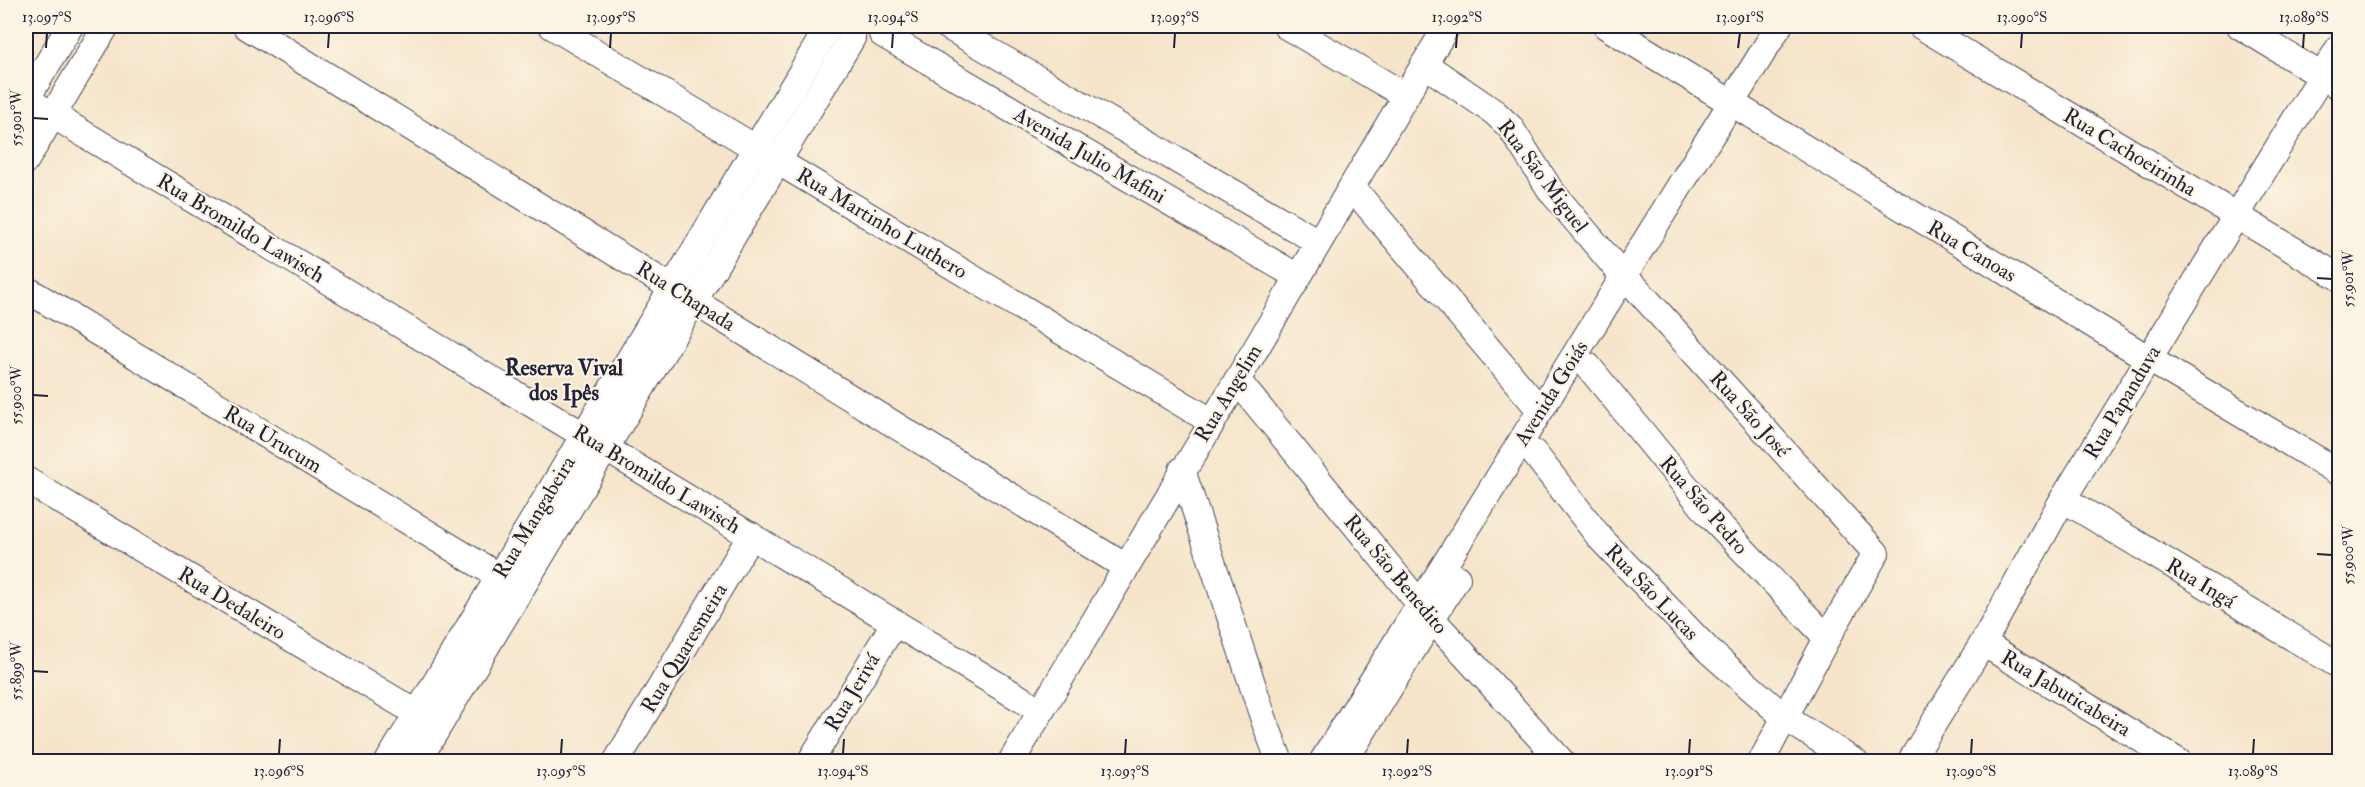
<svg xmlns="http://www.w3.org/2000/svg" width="2365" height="787" font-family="'IM FELL Double Pica',serif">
	<rect width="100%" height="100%" fill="#fcf5e5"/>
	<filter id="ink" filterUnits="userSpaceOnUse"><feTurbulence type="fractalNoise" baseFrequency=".0167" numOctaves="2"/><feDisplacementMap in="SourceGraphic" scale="12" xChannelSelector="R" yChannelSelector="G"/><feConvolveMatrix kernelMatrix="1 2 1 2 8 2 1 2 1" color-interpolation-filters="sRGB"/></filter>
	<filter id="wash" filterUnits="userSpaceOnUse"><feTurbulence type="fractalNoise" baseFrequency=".008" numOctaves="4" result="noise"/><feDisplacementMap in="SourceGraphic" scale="24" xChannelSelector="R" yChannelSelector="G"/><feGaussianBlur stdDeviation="1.35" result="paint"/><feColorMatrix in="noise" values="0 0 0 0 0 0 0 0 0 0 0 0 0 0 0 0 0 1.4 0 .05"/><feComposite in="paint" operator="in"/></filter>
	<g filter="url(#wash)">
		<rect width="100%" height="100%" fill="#f5e4c9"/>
	</g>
	<g filter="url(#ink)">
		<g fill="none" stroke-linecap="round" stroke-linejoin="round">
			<defs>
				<g id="minor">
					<path d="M246,26L1126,567"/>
					<path d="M552,26L1211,421"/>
					<path d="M947,26L1318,242"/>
					<path d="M1286,26L1406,96"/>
					<path d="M1606,26L2149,359L2340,473"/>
					<path d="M1921,26L2340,278"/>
					<path d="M2240,26L2340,87"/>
					<path d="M882,34L1298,277"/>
					<path d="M1424,64L1494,112L1510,127L1551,191L1623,276L1636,288L1876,553L1827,638L1761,762"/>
					<path d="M26,99L1041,711"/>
					<path d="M26,100L70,26"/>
					<path d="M26,160L106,26"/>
					<path d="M1352,187L1540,410"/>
					<path d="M26,289L513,585"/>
					<path d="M1588,366L1707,512L1827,638"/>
					<path d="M1237,380L1432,619L1562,762"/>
					<path d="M1534,453L1601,539L1709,651L1784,717L1855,762"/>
					<path d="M1182,470L1264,720L1280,762"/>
					<path d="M26,480L430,721"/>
					<path d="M2063,499L2340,666"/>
					<path d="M1983,643L2179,762"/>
					<path d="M388,762L829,26"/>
					<path d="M417,762L852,38"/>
					<path d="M616,762L751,535"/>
					<path d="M810,762L895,622"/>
					<path d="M1011,762L1447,26"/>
					<path d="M1322,762L1779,26"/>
					<path d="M1344,762L1457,578"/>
					<path d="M1910,762L1983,643L2063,499L2340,46"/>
				</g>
			</defs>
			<use href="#minor" stroke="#423f50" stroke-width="28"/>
			<use href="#minor" stroke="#fff" stroke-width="26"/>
		</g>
	</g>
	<path fill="none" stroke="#22223b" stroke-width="2" d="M46,48L47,33M328,48L329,33M610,48L611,33M892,48L893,33M1174,48L1175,33M1456,48L1457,33M1738,48L1740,33M2021,48L2022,33M2303,48L2304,33M33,118L48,119M2317,278L2332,279M33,395L48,396M2317,554L2332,555M33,671L48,672M279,754L280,739M561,754L562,739M843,754L844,739M1125,754L1126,739M1407,754L1408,739M1689,754L1690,739M1971,754L1972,739M2253,754L2254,739"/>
	<g text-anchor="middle" stroke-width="4.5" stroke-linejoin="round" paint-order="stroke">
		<g font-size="21" fill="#22223b" stroke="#fcf5e5">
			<text transform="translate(2130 152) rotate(31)" y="7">Rua Cachoeirinha</text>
			<text transform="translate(1090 155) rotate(30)" y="7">Avenida Julio Mafini</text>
			<text transform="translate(1543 176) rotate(53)" y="7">Rua São Miguel</text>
			<text transform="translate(882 223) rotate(31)" y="7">Rua Martinho Luthero</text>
			<text transform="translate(241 228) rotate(31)" y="7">Rua Bromildo Lawisch</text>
			<text transform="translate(1972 251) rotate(31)" y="7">Rua Canoas</text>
			<text transform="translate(686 296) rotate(32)" y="7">Rua Chapada</text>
			<text transform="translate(1228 393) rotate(-59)" y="7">Rua Angelim</text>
			<text transform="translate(1551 393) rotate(-58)" y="7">Avenida Goiás</text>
			<text transform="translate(2122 402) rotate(-59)" y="7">Rua Papanduva</text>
			<text transform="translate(1750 414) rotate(48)" y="7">Rua São José</text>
			<text transform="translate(273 439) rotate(31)" y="7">Rua Urucum</text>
			<text transform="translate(657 479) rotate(31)" y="7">Rua Bromildo Lawisch</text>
			<text transform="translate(1704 505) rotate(49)" y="7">Rua São Pedro</text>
			<text transform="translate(534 517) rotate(-59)" y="7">Rua Mangabeira</text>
			<text transform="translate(1396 574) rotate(50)" y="7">Rua São Benedito</text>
			<text transform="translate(2201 583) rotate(31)" y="7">Rua Ingá</text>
			<text transform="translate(1652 592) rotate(46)" y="7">Rua São Lucas</text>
			<text transform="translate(232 603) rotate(31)" y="7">Rua Dedaleiro</text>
			<text transform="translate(684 648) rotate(-59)" y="7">Rua Quaresmeira</text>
			<text transform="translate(852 692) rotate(-59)" y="7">Rua Jerivá</text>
			<text transform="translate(2066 693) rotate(31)" y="7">Rua Jabuticabeira</text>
		</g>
		<g font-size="22" font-weight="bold" fill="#22223b" stroke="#fcf5e5">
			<text x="564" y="375">Reserva Vival<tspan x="564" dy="25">dos Ipês</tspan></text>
		</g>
	</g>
	<rect width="2365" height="787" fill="none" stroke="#fcf5e5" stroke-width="66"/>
	<rect x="33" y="33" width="2299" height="721" fill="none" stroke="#22223b" stroke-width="2"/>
	<g font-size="15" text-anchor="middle" fill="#22223b">
		<text x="47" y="22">13.097°S</text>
		<text x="329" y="22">13.096°S</text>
		<text x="611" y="22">13.095°S</text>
		<text x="893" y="22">13.094°S</text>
		<text x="1175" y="22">13.093°S</text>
		<text x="1457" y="22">13.092°S</text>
		<text x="1740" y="22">13.091°S</text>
		<text x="2022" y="22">13.090°S</text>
		<text x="2304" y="22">13.089°S</text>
		<text transform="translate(16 118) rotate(-90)" y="5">55.901°W</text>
		<text transform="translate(2348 279) rotate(-90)" y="5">55.901°W</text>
		<text transform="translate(16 395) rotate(-90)" y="5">55.900°W</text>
		<text transform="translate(2348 555) rotate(-90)" y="5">55.900°W</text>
		<text transform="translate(16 671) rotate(-90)" y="5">55.899°W</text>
		<text x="279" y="776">13.096°S</text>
		<text x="561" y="776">13.095°S</text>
		<text x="843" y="776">13.094°S</text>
		<text x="1125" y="776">13.093°S</text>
		<text x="1407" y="776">13.092°S</text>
		<text x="1689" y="776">13.091°S</text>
		<text x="1971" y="776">13.090°S</text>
		<text x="2253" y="776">13.089°S</text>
	</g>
</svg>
